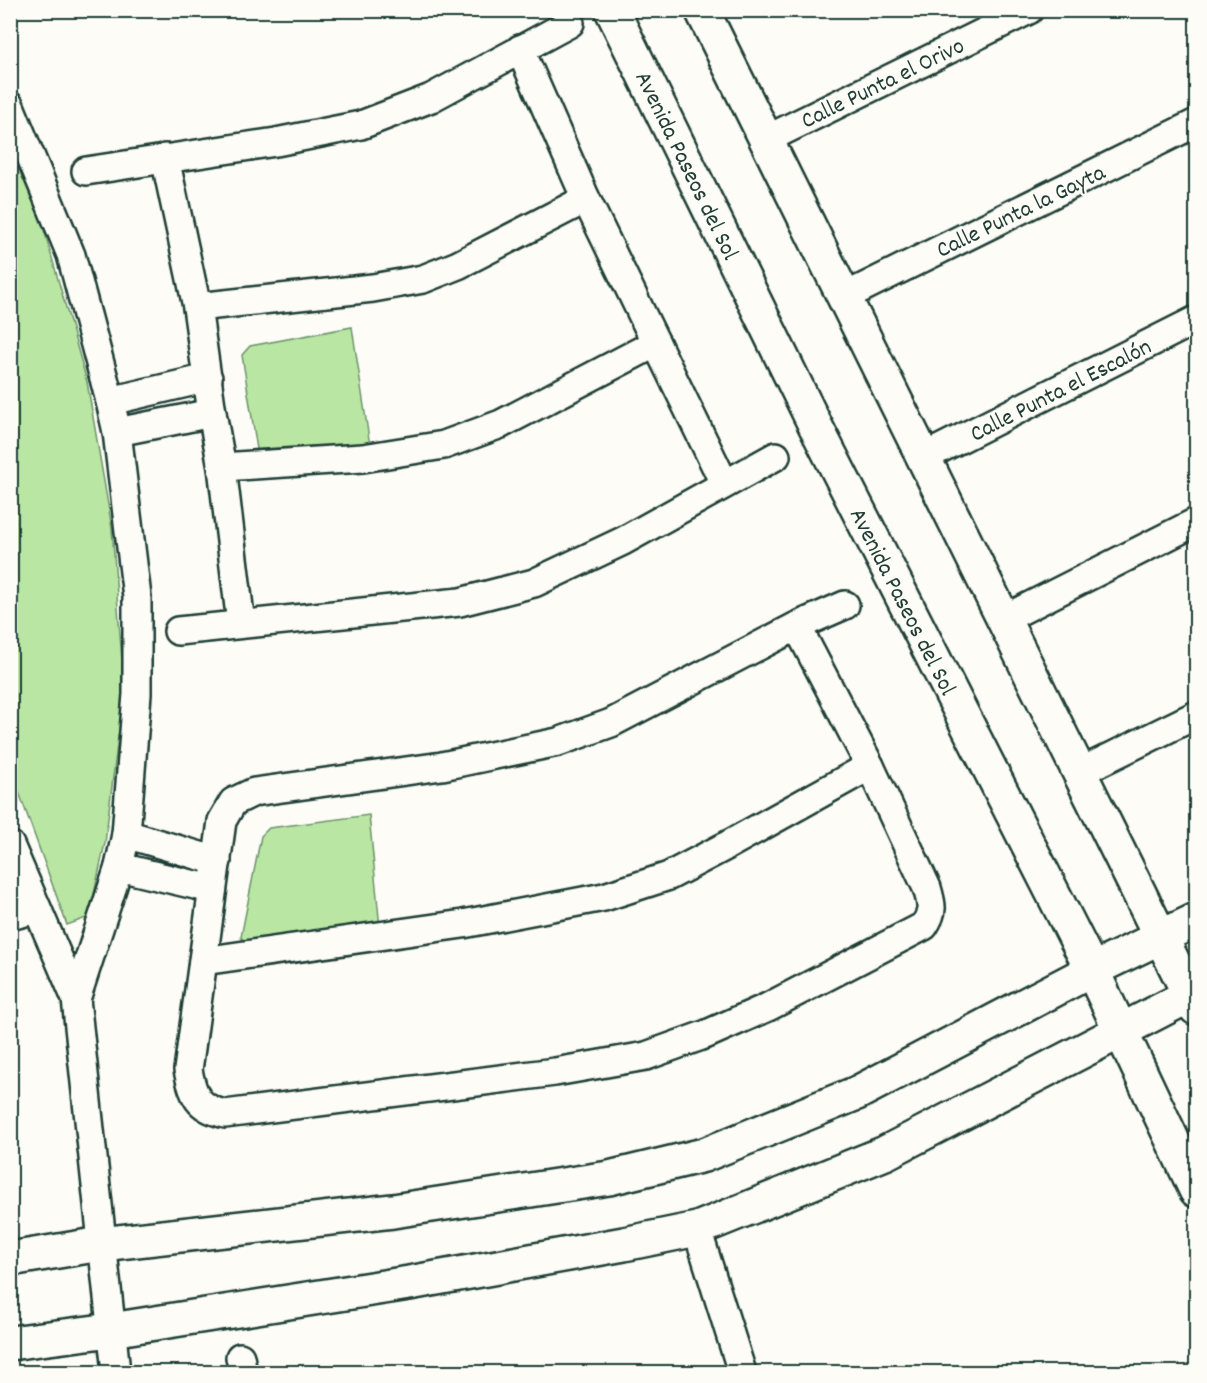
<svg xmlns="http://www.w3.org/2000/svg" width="1207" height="1383" font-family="Dekko,sans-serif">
	<rect width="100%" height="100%" fill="#fdfcf7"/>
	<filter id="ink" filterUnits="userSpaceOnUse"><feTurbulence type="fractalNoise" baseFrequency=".0167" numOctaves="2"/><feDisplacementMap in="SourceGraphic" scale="12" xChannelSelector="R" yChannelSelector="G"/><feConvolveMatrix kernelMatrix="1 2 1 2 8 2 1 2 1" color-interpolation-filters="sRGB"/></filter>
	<g filter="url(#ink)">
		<g fill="#b9e6a3" stroke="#6c926c" stroke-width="1.5">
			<path d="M11,152L41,219L87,382L112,528L124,688L105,843L89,917L67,925L11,770Z"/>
			<path d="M352,327L370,446L267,457L257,449L242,355L250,346Z"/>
			<path d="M369,815L380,928L246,944L241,937L261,836L269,828Z"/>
		</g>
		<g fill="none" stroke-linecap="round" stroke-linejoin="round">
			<defs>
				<g id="street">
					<path d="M520,49L586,199L724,483"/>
					<path d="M10,106L71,255L110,401L117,432L137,597V694L126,834L119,867L76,999"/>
					<path d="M767,139L1029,10"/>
					<path d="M165,158L197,307L212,413L222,467L241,624"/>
					<path d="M86,171L276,142L361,125L431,98L570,23"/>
					<path d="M844,297L1196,123"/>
					<path d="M197,307L373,288L423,279L458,265L586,199"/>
					<path d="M110,401L208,378"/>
					<path d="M117,432L212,413"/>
					<path d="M924,457L1196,320"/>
					<path d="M222,467L363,458L444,445L501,424L656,343"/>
					<path d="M1004,619L1196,522"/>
					<path d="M797,626L870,766L927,888C932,905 934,911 924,926L768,1007L707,1034L646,1056L555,1072L225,1114C198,1108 193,1096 188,1070L222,821L233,802L254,792L442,766L558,742L611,723L797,626L845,605"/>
					<path d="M178,631L460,602L534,583L623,541L776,456"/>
					<path d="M1080,772L1196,715"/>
					<path d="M126,834L217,861"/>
					<path d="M10,845L76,999L116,1372"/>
					<path d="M119,867L212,889"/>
					<path d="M10,916L37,909"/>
					<path d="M203,961L463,924L604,897L669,876L726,846L870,766"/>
					<path d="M697,1229L742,1372"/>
					<path d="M240,1357L243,1372"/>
				</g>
				<g id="secondary">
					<path d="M612,10L817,429L1092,970L1196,1190"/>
					<path d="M702,10L1196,1008"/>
					<path d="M10,1259L101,1244L393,1211L609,1178L704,1155L857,1093L1092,970L1196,920"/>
					<path d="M10,1343L111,1330L409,1283L624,1244L697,1229L885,1153L1196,992"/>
				</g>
			</defs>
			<use href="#street" stroke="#1f3d34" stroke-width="32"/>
			<use href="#secondary" stroke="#1f3d34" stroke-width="38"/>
			<use href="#street" stroke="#fdfcf7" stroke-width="27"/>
			<use href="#secondary" stroke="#fdfcf7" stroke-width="33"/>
		</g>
	</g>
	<g text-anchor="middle" stroke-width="4.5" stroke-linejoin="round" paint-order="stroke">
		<g font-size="24" fill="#1f3d34" stroke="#fdfcf7">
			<text transform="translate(882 82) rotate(-26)" y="8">Calle Punta el Orivo</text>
			<text transform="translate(688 165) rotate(64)" y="8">Avenida Paseos del Sol</text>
			<text transform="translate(1020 210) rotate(-26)" y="8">Calle Punta la Gayta</text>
			<text transform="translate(1060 389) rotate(-27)" y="8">Calle Punta el Escalón</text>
			<text transform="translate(904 601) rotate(63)" y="8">Avenida Paseos del Sol</text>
		</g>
	</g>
	<rect width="1207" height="1383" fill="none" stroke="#fdfcf7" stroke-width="36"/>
	<rect x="18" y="18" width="1171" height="1347" fill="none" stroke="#1f3d34" stroke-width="2" filter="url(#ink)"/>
</svg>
